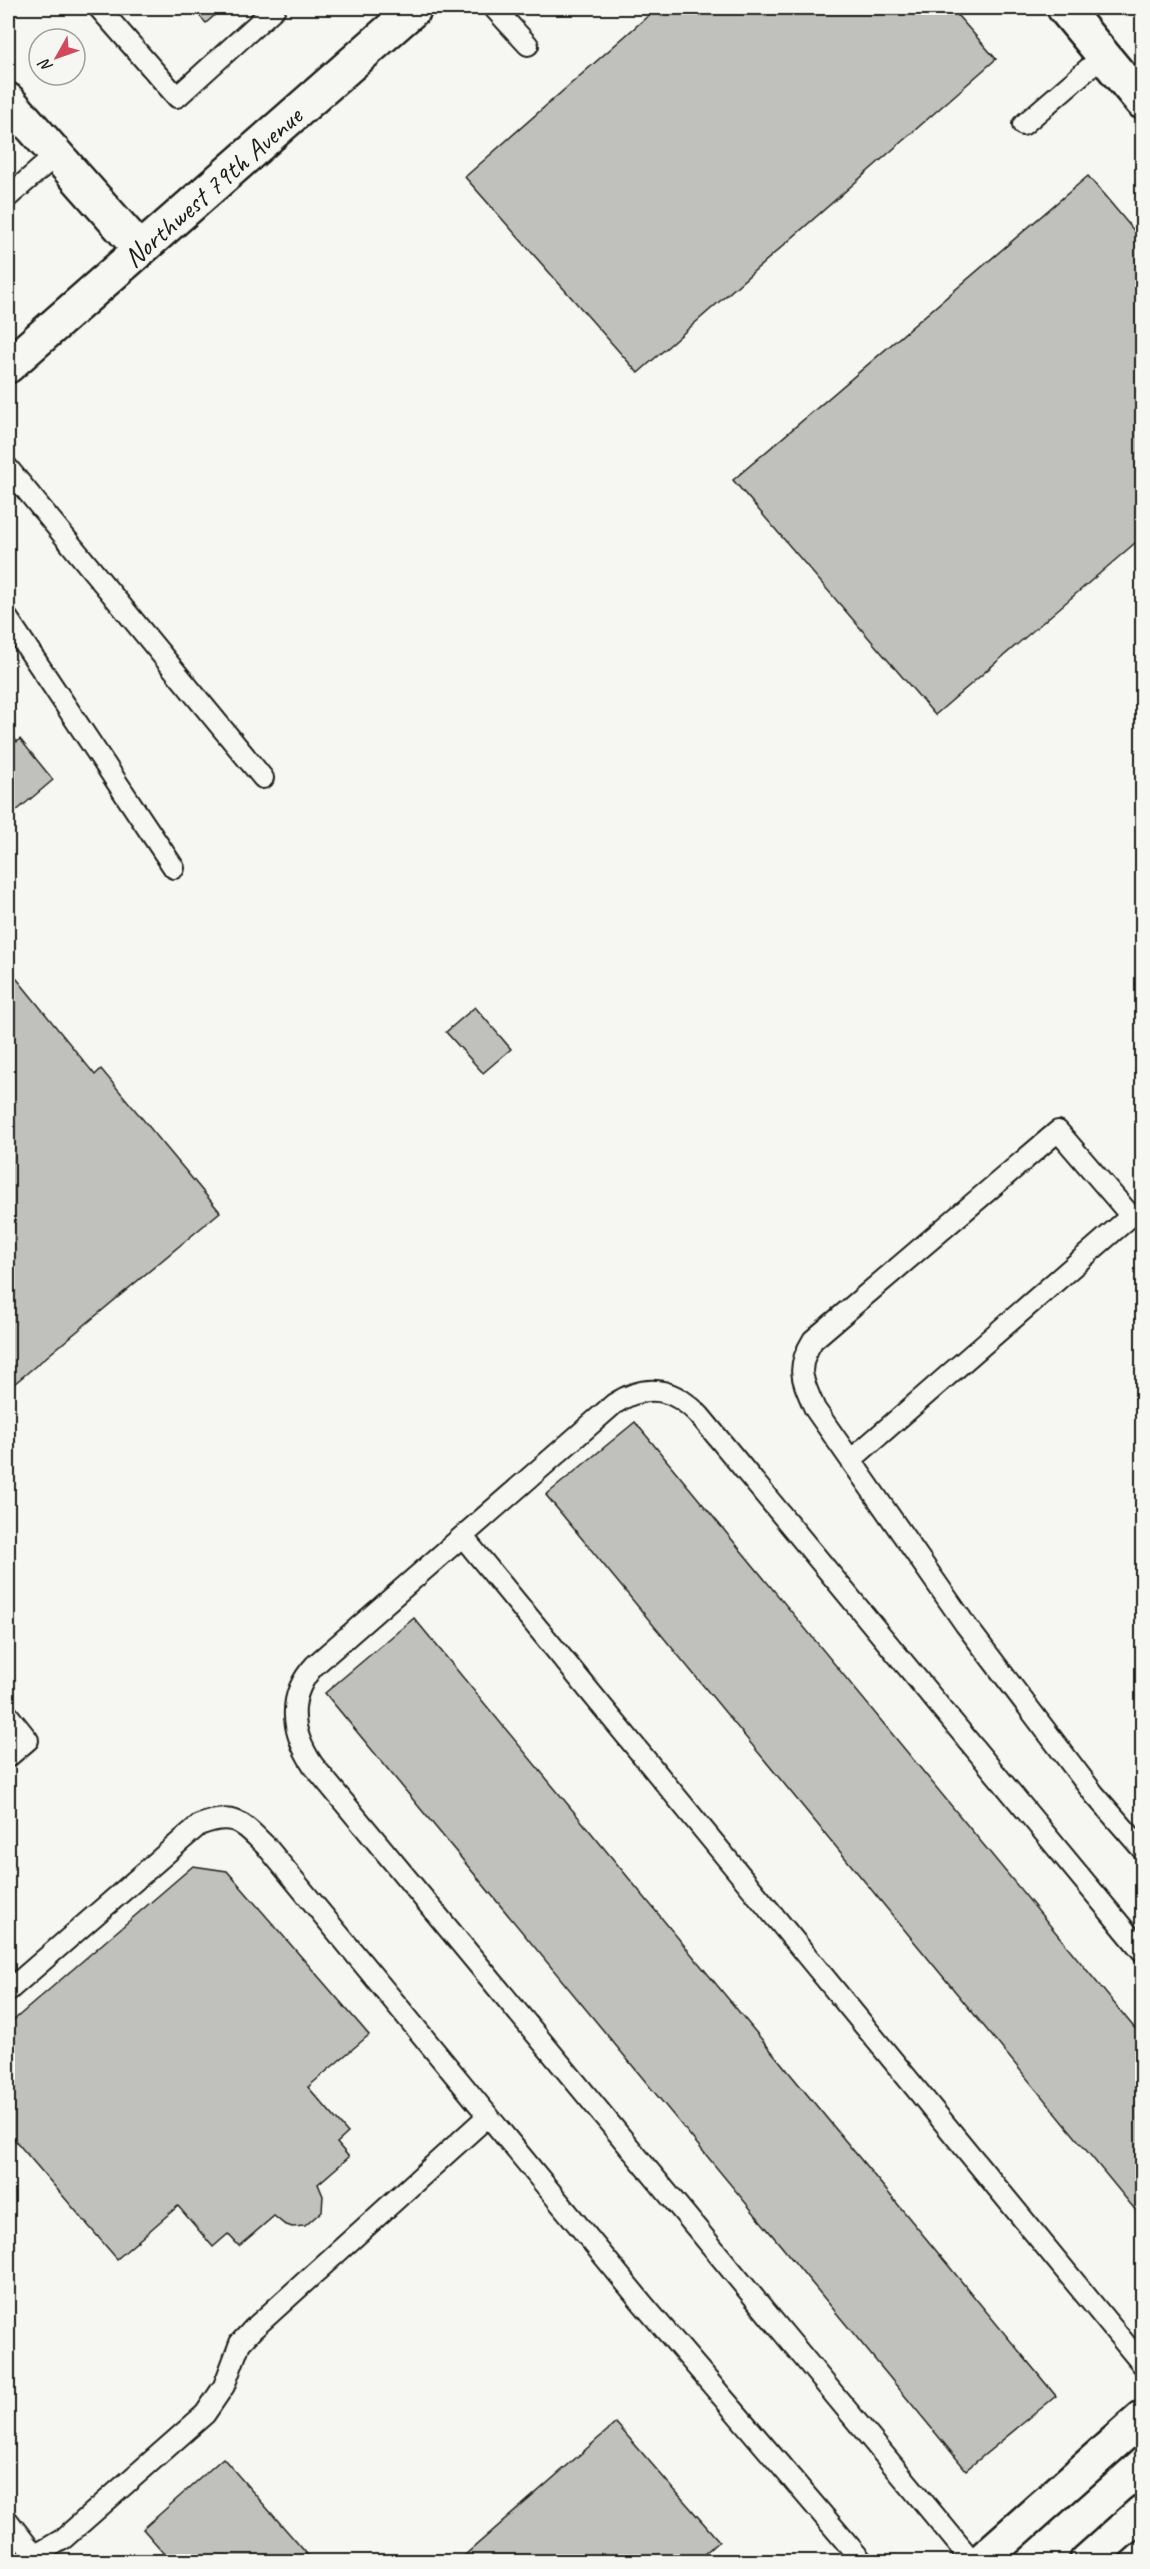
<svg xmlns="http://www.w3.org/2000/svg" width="1150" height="2569" font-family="Caveat,sans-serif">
	<rect width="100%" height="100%" fill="#f6f6f2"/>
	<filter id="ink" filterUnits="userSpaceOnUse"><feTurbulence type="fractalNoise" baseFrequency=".0167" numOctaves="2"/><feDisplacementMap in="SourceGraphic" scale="12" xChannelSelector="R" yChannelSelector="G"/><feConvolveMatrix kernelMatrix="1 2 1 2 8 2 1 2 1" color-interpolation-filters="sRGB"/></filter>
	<g filter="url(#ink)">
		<g fill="#c0c0bd" stroke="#1c1c1c" stroke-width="1.5">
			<path d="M192,8H223L206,23Z"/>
			<path d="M657,8H951L996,59L638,373L465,177Z"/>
			<path d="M1088,176L1142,240V537L935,715L733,480Z"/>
			<path d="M8,731L17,742L20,739L53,780L8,818Z"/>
			<path d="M8,968L95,1075L101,1069L220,1212L8,1389Z"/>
			<path d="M475,1007L511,1049L483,1073L446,1032Z"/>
			<path d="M635,1422L1142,2037V2218L546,1495Z"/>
			<path d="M414,1618L1056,2396L966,2470L325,1693Z"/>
			<path d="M193,1866L227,1871L369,2035L308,2087L348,2133L337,2143L349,2157L318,2184L323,2196L322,2211L305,2226L292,2227L284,2224L274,2216L239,2246L228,2234L213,2247L178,2206L117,2259L8,2132V2025Z"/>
			<path d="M616,2423L719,2541L695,2562H457Z"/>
			<path d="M223,2458L314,2562H172L143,2529Z"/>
		</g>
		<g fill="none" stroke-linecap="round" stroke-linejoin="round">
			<defs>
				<g id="service">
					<path d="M99,8L177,97L275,8"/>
					<path d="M494,8L528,45"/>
					<path d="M1023,125L1104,55"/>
					<path d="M8,197L56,155"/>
					<path d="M8,468L263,778"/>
					<path d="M8,619L174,868"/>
					<path d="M852,1459L1131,1216L1058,1131L813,1340C795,1369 802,1379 815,1409L965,1624L1094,1794L1142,1849"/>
					<path d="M463,1537L1142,2364"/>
					<path d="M8,1715L28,1740L8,1757"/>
					<path d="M8,1991L199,1825C235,1811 242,1823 267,1847L643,2304L863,2562"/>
					<path d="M8,2521L40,2562"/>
					<path d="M24,2562L63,2539L205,2414L224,2386L240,2343L253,2329L488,2116"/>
					<path d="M973,2562L313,1765C291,1732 286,1696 315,1665L614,1404C647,1382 674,1388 700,1416L1142,1951"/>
				</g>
				<path id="minor" d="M8,100L140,249"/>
				<g id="tertiary">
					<path d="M1064,8L1142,102"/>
					<path d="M980,2562L1142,2418"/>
					<path d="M1086,2562L1142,2512"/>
				</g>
				<g id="secondary">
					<path id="s1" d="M8,366L415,8"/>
				</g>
			</defs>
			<use href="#service" stroke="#1c1c1c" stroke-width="24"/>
			<use href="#minor" stroke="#1c1c1c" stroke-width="38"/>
			<use href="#tertiary" stroke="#1c1c1c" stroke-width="38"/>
			<use href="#secondary" stroke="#1c1c1c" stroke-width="38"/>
			<use href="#service" stroke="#f6f6f2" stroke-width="20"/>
			<use href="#minor" stroke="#f6f6f2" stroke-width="33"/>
			<use href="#tertiary" stroke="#f6f6f2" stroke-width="33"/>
			<use href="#secondary" stroke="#f6f6f2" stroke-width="33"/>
		</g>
	</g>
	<g text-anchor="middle" stroke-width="4.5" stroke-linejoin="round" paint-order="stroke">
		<g font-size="28" fill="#1c1c1c" stroke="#f6f6f2">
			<text dy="10" stroke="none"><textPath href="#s1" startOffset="272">Northwest 79th Avenue</textPath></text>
		</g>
	</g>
	<rect width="1150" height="2569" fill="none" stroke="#f6f6f2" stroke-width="30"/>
	<rect x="15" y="15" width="1120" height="2539" fill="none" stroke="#1c1c1c" stroke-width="2" filter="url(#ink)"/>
	<g transform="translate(57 57) rotate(230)"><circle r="28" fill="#f6f6f2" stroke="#9f9f9c" stroke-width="1.5"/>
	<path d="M0-4.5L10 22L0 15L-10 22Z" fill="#d1495b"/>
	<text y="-9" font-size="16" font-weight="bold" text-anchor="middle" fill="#1c1c1c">N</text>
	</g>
</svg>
